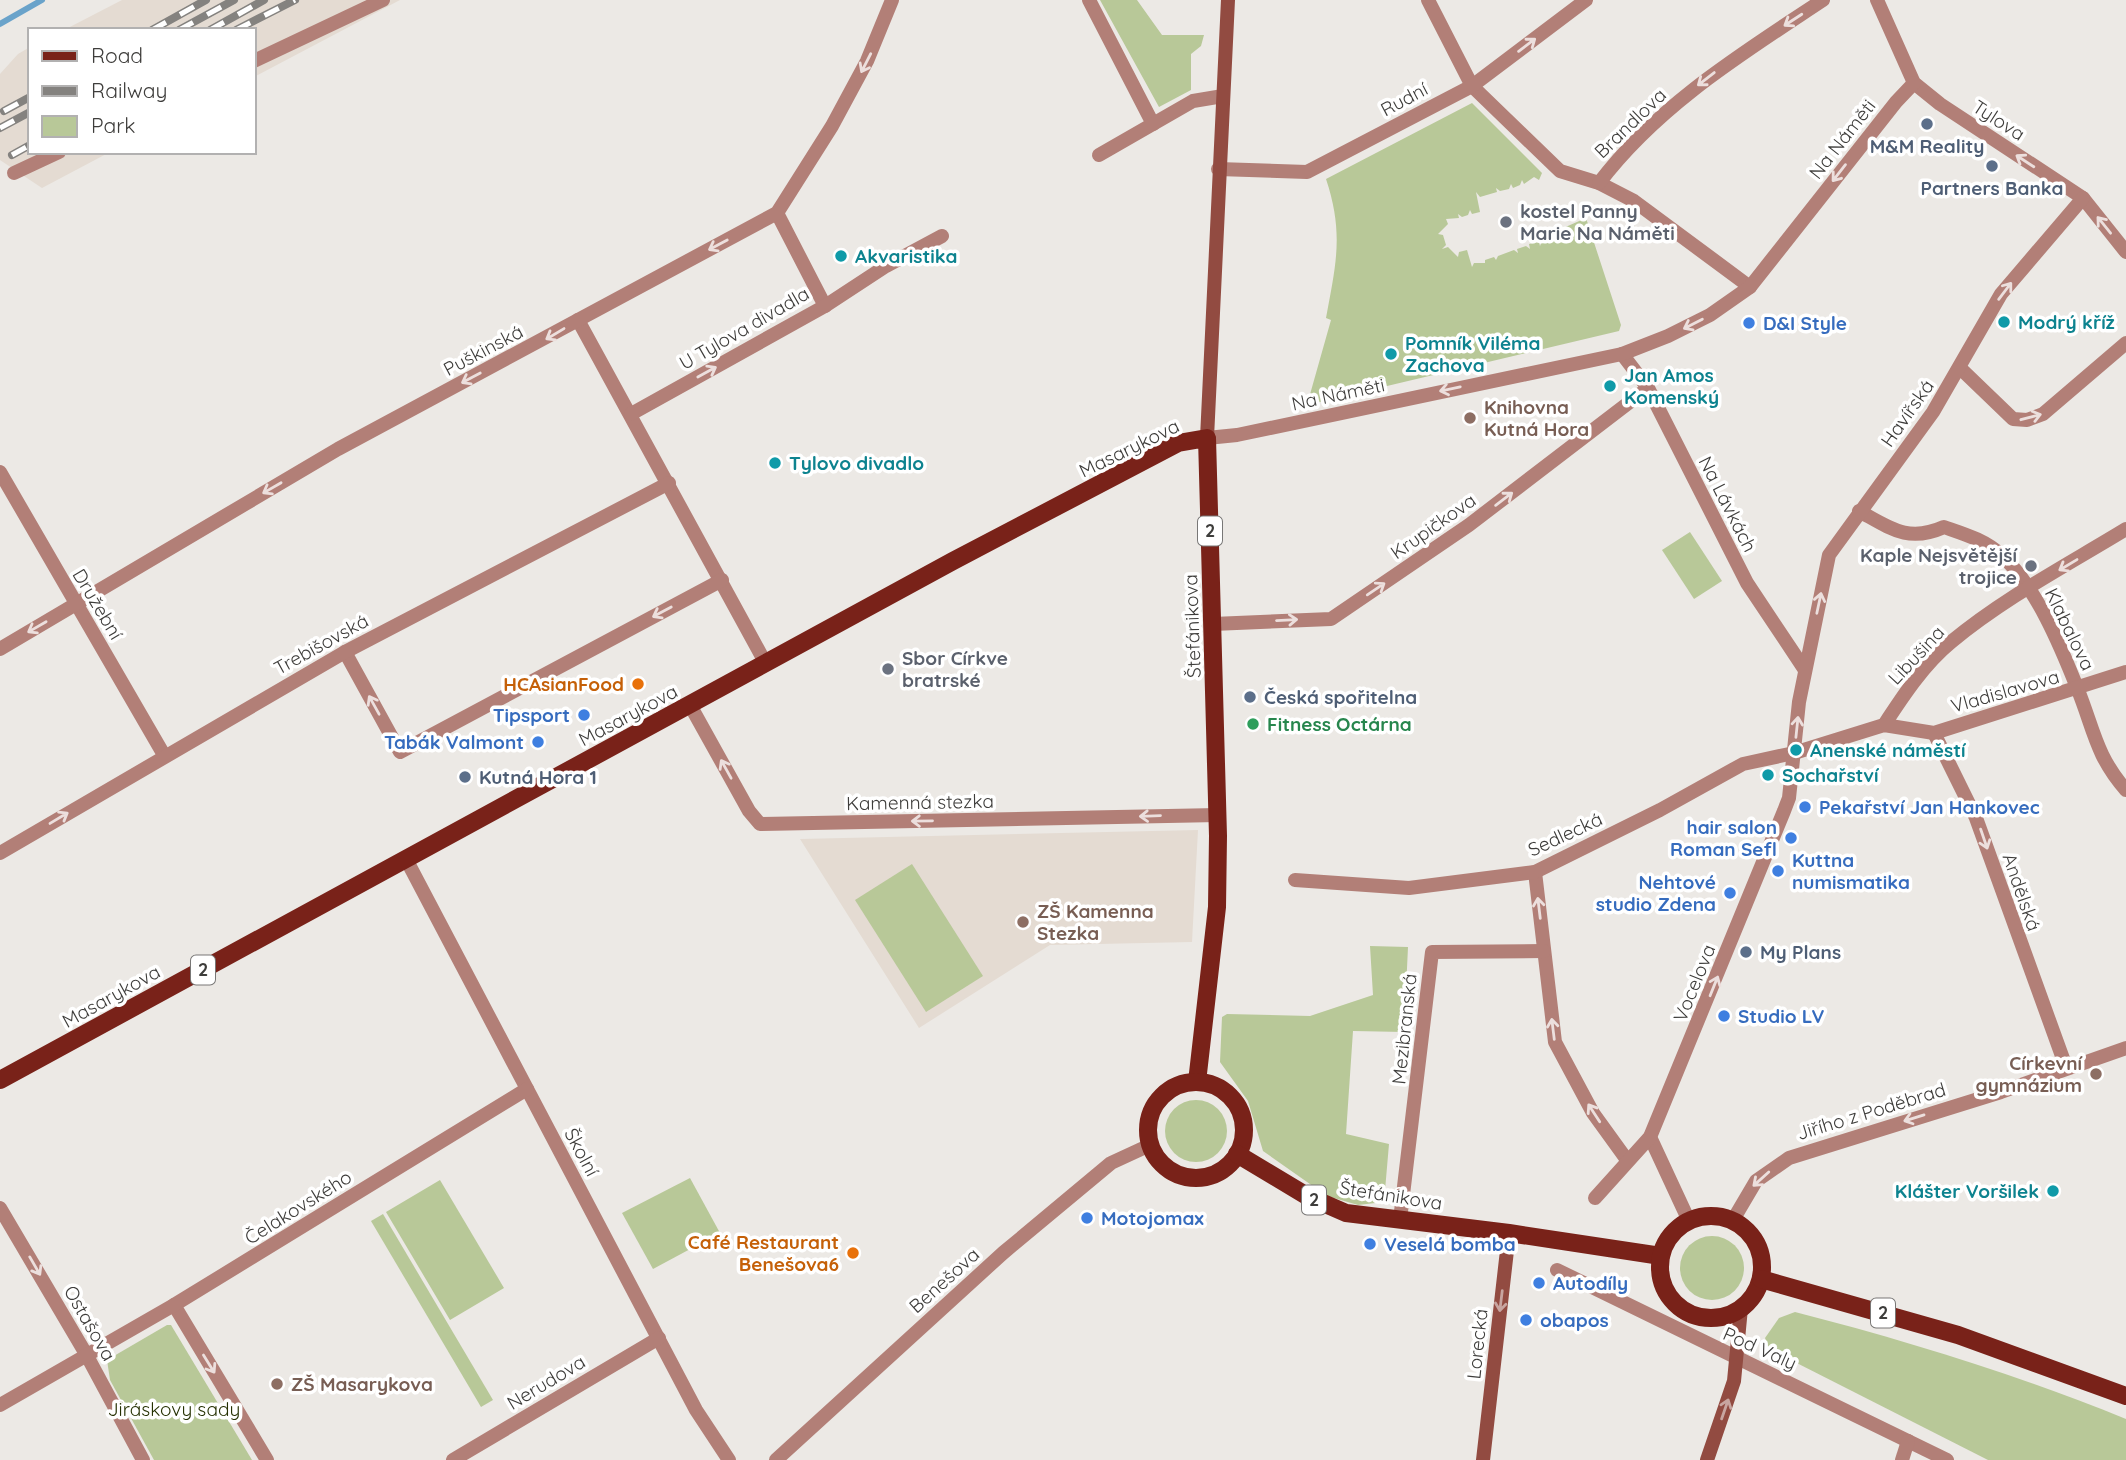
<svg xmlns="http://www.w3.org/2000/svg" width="2126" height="1460" font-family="Quicksand,sans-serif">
	<rect width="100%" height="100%" fill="#ece9e5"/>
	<g fill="#e4dbd2">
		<path d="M122,0H400L254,77V30H64Z"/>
		<path d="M30,47V152H110L42,188L0,160V74L18,54Z"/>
		<path d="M1198,830L1192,942L1050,945L919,1028L800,839Z"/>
	</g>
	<g fill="#b8c898">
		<path d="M1100,0H1137L1162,35H1204L1201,46L1191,54V90L1159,107Z"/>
		<path d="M1472,103L1542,173L1539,180L1534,177L1524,184L1522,180L1520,185L1513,188L1511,184L1509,189L1500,191L1496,188L1497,192L1480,197L1476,192L1480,212L1472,214L1470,210L1468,215L1462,217L1458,214L1459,218L1446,219L1448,224L1438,234L1443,235L1446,245L1442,249L1448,247L1458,257L1459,252L1467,250L1472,267L1474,263H1485V260L1494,257L1496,260L1498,256L1514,250L1518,253L1517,249L1526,246L1530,249L1529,244L1539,242L1540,246L1542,241L1551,238L1553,241L1559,235L1564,238L1566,235L1561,229L1586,218L1621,325L1619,331L1307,405L1331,320L1326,318C1336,264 1344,233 1326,179Z"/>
		<path d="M1690,532L1722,581L1694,599L1662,550Z"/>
		<path d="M912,864L983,976L926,1012L855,900Z"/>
		<path d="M1370,946L1408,947L1404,1032L1353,1031L1346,1134L1389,1144L1384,1202L1358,1205L1327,1196L1263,1151L1248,1101L1220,1062L1222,1017L1227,1014L1310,1016L1373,995Z"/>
		<circle cx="1196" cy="1131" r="31"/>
		<path d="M690,1178L720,1233L653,1269L622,1213Z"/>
		<path d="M440,1180L504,1288L450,1320L386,1212Z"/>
		<path d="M383,1214L493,1400L481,1407L371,1221Z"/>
		<circle cx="1712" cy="1268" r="32"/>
		<path d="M1795,1312C1908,1341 2018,1375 2126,1419V1460H1988L1769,1349L1765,1338L1779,1318Z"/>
		<path d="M167,1325H171L252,1460H154L110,1380L107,1360Z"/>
	</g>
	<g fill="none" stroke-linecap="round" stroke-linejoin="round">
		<path stroke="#6aa3ca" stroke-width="6" d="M0,24L42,0"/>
		<g stroke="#b27f77" stroke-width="14">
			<path d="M1089,0L1153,124"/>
			<path d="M1428,0L1472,86L1560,171L1599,183L1634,201L1750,287"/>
			<path d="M1877,0L1914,83L1940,104L2083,198L2126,252"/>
			<path d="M254,61L383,0"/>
			<path d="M1099,155L1193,101L1223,96"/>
			<path d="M1218,169L1307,172L1472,86L1586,0"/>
			<path d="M14,173L59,152"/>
			<path d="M1599,183C1658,105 1743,53 1823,0"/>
			<path d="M777,213L825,306"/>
			<path d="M578,320L766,664"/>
			<path d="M1622,354L1648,388L1747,583L1805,670"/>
			<path d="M1960,368L2013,419L2027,420L2043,414L2126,343"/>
			<path d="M631,414L825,306L886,266L942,236"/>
			<path d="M1207,438L1237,435L1622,354L1668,336L1710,315L1750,287L1896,102L1914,83"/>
			<path d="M0,472L164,755"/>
			<path d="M1859,511C1890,528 1908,543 1944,527C1964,534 1985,540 2001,555C2036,586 2061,647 2078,690C2094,730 2096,756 2126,790"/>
			<path d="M1213,624L1331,619L1469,525L1648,388"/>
			<path d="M0,649L338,449L777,213L832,126L867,61L892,0"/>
			<path d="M345,652L400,752L722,580"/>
			<path d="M690,705L749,811L760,824L1218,815"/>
			<path d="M1884,725C1903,696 1924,664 1951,642C2004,598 2067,565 2126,529"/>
			<path d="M1934,733L1976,818L2066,1067"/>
			<path d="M0,853L345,652L669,483"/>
			<path d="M406,859L696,1410L729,1460"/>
			<path d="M1535,872L1555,1042L1593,1113L1627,1160"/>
			<path d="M1295,880L1409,888L1535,872L1660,810L1743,764L1794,753L1884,725L1934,733L2126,672"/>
			<path d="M1650,1137L1689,1221"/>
			<path d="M1595,1198L1650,1137L1784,811L1789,798L1799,702L1829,555L1933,412L2001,294L2083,198"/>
			<path d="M0,1208L86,1354L143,1460"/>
			<path d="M1400,1220L1432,952L1544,951"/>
			<path d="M1733,1220L1756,1181L1789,1158L2001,1092L2126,1048"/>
			<path d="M1557,1270L1947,1460"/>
			<path d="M174,1305L267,1460"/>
			<path d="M0,1405L174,1305L527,1089"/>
			<path d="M453,1460L659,1338"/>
			<path d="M776,1460L1003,1253L1111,1163L1150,1145"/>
			<path d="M1902,1460L1908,1441"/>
		</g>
		<g stroke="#924b41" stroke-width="14">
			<path d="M1207,438L1228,0"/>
			<path d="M1483,1460L1509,1233"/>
			<path d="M1707,1460L1734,1381L1741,1308"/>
		</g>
		<g stroke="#792219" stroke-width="18">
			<path d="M0,1080L953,561L1178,443L1207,438L1218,836L1217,907L1197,1082"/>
			<circle cx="1196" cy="1130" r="48"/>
			<path d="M1237,1154L1307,1196L1346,1213L1509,1233L1661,1256"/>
			<circle cx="1711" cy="1267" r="51"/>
			<path d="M1761,1279L1958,1335L2126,1396"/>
		</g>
		<defs>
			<g id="rail">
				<path d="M152,30L206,0"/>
				<path d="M179,30L234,0"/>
				<path d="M210,30L264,0"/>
				<path d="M236,30L295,0"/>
				<path d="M4,111L30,97"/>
				<path d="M0,128L30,112"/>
				<path d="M12,155L30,145"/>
			</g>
		</defs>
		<use href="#rail" stroke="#84827f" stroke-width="8"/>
		<use href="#rail" stroke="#fff" stroke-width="5" stroke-dasharray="16" stroke-linecap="butt"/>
	</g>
	<defs><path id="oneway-shaft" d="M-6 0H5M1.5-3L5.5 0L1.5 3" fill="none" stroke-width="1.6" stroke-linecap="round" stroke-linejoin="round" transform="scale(1.75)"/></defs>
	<g stroke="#ecdfdd">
		<use href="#oneway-shaft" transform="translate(1793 20) rotate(147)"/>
		<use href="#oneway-shaft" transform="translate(1527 45) rotate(-37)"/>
		<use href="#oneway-shaft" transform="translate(866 63) rotate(117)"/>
		<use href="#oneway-shaft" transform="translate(1706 79) rotate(142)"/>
		<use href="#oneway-shaft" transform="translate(2025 161) rotate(-147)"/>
		<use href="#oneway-shaft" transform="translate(1839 173) rotate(128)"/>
		<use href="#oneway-shaft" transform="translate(2104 225) rotate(-129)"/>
		<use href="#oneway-shaft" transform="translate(718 245) rotate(152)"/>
		<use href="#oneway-shaft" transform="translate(2005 291) rotate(-53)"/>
		<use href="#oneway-shaft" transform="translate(1693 324) rotate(153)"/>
		<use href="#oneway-shaft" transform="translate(555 334) rotate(149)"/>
		<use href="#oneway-shaft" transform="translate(707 372) rotate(-29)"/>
		<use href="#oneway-shaft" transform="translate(471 378) rotate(152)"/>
		<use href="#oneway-shaft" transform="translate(1450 389) rotate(168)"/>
		<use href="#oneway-shaft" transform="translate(2031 417) rotate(-15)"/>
		<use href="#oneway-shaft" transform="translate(272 488) rotate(150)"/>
		<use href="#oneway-shaft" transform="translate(1504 499) rotate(-37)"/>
		<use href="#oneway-shaft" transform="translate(2068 565) rotate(149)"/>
		<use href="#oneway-shaft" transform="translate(1376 589) rotate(-34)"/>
		<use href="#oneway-shaft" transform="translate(1819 603) rotate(-78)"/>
		<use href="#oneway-shaft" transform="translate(662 612) rotate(152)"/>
		<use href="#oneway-shaft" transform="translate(1287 620) rotate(-3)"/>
		<use href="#oneway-shaft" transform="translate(37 627) rotate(150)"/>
		<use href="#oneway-shaft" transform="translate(374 705) rotate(-119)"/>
		<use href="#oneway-shaft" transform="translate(1797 727) rotate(-84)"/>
		<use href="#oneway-shaft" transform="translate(726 769) rotate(-119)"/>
		<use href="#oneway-shaft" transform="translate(1150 816) rotate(178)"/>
		<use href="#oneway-shaft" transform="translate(59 818) rotate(-31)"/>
		<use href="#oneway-shaft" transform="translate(922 821) rotate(179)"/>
		<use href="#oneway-shaft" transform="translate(1984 839) rotate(71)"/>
		<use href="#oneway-shaft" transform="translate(1539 908) rotate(-97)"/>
		<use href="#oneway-shaft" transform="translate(1714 986) rotate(-68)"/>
		<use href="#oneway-shaft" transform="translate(1553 1029) rotate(-97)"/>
		<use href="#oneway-shaft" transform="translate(1594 1113) rotate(-123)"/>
		<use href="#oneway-shaft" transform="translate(1914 1118) rotate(163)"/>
		<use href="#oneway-shaft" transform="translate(1761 1179) rotate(138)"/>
		<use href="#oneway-shaft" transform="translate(35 1266) rotate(60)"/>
		<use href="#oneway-shaft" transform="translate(209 1364) rotate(58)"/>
	</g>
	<g stroke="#c8a5a0">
		<use href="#oneway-shaft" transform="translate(1501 1301) rotate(97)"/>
		<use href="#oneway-shaft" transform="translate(1725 1409) rotate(-71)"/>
	</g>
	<g fill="#5c6f8a" stroke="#fff" stroke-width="2.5">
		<circle cx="1927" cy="124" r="7"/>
		<circle cx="1992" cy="166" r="7"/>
		<circle cx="1250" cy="697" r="7"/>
		<circle cx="465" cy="777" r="7"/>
		<circle cx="1746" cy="952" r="7"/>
	</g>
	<g fill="#6b7280" stroke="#fff" stroke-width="2.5">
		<circle cx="1506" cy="222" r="7"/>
		<circle cx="2031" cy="566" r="7"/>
		<circle cx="888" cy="669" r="7"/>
	</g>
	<g fill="#0f9aa8" stroke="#fff" stroke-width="2.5">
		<circle cx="841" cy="256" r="7"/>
		<circle cx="2004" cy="322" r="7"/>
		<circle cx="1391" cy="354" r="7"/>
		<circle cx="1610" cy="386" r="7"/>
		<circle cx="775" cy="463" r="7"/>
		<circle cx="1796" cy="750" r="7"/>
		<circle cx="1768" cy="775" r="7"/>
		<circle cx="2053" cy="1191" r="7"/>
	</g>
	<g fill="#3f7fe0" stroke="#fff" stroke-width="2.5">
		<circle cx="1749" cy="323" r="7"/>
		<circle cx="584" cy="715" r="7"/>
		<circle cx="538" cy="742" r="7"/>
		<circle cx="1805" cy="807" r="7"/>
		<circle cx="1791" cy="838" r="7"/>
		<circle cx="1778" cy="871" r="7"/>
		<circle cx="1730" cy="893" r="7"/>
		<circle cx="1724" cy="1016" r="7"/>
		<circle cx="1087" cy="1218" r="7"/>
		<circle cx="1370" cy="1244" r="7"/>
		<circle cx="1539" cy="1283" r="7"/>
		<circle cx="1526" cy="1320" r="7"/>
	</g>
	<g fill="#8d6e63" stroke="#fff" stroke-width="2.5">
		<circle cx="1470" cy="418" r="7"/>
		<circle cx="1023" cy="922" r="7"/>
		<circle cx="2096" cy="1074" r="7"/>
		<circle cx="277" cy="1384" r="7"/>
	</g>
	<g fill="#e8710a" stroke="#fff" stroke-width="2.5">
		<circle cx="638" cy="684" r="7"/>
		<circle cx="853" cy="1253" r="7"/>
	</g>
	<circle fill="#2e9e5b" stroke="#fff" stroke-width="2.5" cx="1253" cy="724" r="7"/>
	<g text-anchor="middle" stroke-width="7" stroke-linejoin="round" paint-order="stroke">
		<g fill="#fff" stroke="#787776" stroke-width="2">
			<rect x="1198" y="516.5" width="24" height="29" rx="5"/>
			<rect x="191" y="955.5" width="24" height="29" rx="5"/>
			<rect x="1302" y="1185.5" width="24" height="29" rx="5"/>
			<rect x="1871" y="1298.5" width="24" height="29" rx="5"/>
		</g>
		<g font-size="18" font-weight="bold" fill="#3e3d3b">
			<text x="1210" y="537">2</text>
			<text x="203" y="976">2</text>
			<text x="1314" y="1206">2</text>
			<text x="1883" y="1319">2</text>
		</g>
		<g font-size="19" fill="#3e3d3b" stroke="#fff">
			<text transform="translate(1404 99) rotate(-28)" y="7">Rudní</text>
			<text transform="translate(1999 120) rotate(33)" y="7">Tylova</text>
			<text transform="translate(1630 123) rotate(-44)" y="7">Brandlova</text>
			<text transform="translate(1842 139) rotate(-52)" y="7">Na Náměti</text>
			<text transform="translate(744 328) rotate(-30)" y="7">U Tylova divadla</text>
			<text transform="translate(483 350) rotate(-28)" y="7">Puškinská</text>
			<text transform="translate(1338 394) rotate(-12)" y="7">Na Náměti</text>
			<text transform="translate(1907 413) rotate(-55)" y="7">Havířská</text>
			<text transform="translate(1129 448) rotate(-26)" y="7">Masarykova</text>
			<text transform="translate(1728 504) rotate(63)" y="7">Na Lávkách</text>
			<text transform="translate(1433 526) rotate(-35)" y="7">Krupičkova</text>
			<text transform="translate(98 604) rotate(59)" y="7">Družební</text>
			<text transform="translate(1192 626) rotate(-92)" y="7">Štefánikova</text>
			<text transform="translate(2070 629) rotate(64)" y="7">Klabalova</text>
			<text transform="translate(321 644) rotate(-29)" y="7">Trebišovská</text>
			<text transform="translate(1916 655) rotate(-47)" y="7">Libušina</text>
			<text transform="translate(2005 691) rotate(-16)" y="7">Vladislavova</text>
			<text transform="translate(628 715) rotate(-28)" y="7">Masarykova</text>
			<text transform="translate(920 802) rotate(-1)" y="7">Kamenná stezka</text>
			<text transform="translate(1565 834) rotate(-25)" y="7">Sedlecká</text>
			<text transform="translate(2022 892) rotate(71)" y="7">Andělská</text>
			<text transform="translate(1694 983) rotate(-68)" y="7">Vocelova</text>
			<text transform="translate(111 996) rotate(-29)" y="7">Masarykova</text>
			<text transform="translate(1404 1029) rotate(-84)" y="7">Mezibranská</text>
			<text transform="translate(1871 1111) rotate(-17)" y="7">Jiřího z Poděbrad</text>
			<text transform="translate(582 1152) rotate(62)" y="7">Školní</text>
			<text transform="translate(1391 1195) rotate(9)" y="7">Štefánikova</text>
			<text transform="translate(298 1207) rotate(-32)" y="7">Čelakovského</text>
			<text transform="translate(944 1280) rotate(-42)" y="7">Benešova</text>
			<text transform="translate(90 1323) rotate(60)" y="7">Ostašova</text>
			<text transform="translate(1477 1344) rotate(-84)" y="7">Lorecká</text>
			<text transform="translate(1760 1348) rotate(24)" y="7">Pod Valy</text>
			<text transform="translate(546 1382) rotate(-31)" y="7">Nerudova</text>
		</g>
		<g font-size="19" font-weight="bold" fill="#4e5e75" stroke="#fff" text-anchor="start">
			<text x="1927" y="153" text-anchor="middle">M&amp;M Reality</text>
			<text x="1992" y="195" text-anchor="middle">Partners Banka</text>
			<text x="1264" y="704">Česká spořitelna</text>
			<text x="479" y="784">Kutná Hora 1</text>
			<text x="1760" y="959">My Plans</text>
		</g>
		<g font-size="19" font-weight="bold" fill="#5b616d" stroke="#fff" text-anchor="start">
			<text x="1520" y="218">kostel Panny<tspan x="1520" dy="22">Marie Na Náměti</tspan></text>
			<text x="2017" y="562" text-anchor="end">Kaple Nejsvětější<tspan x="2017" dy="22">trojice</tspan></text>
			<text x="902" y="665">Sbor Církve<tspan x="902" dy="22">bratrské</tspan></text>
		</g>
		<g font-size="19" font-weight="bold" fill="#0d838f" stroke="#fff" text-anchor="start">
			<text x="855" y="263">Akvaristika</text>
			<text x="2018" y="329">Modrý kříž</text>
			<text x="1405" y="350">Pomník Viléma<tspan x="1405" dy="22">Zachova</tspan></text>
			<text x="1624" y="382">Jan Amos<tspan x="1624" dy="22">Komenský</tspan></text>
			<text x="789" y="470">Tylovo divadlo</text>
			<text x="1810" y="757">Anenské náměstí</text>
			<text x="1782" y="782">Sochařství</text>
			<text x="2039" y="1198" text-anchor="end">Klášter Voršilek</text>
		</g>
		<g font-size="19" font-weight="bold" fill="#366cbe" stroke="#fff" text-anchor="start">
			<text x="1763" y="330">D&amp;I Style</text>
			<text x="570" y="722" text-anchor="end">Tipsport</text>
			<text x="524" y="749" text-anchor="end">Tabák Valmont</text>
			<text x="1819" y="814">Pekařství Jan Hankovec</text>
			<text x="1777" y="834" text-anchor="end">hair salon<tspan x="1777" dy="22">Roman Sefl</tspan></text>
			<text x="1792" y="867">Kuttna<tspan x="1792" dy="22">numismatika</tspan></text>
			<text x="1716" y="889" text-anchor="end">Nehtové<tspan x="1716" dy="22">studio Zdena</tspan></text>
			<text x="1738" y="1023">Studio LV</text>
			<text x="1101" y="1225">Motojomax</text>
			<text x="1384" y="1251">Veselá bomba</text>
			<text x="1553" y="1290">Autodíly</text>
			<text x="1540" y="1327">obapos</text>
		</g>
		<g font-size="19" font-weight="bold" fill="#785e54" stroke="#fff" text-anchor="start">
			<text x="1484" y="414">Knihovna<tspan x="1484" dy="22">Kutná Hora</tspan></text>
			<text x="1037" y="918">ZŠ Kamenna<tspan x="1037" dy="22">Stezka</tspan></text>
			<text x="2082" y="1070" text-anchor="end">Církevní<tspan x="2082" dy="22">gymnázium</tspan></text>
			<text x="291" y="1391">ZŠ Masarykova</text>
		</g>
		<g font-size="19" font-weight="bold" fill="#c56008" stroke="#fff" text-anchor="end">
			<text x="624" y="691">HCAsianFood</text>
			<text x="839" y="1249">Café Restaurant<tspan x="839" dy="22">Benešova6</tspan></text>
		</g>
		<g font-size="19" font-weight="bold" fill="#27864d" stroke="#fff" text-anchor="start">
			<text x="1267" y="731">Fitness Octárna</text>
		</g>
		<g font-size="19" fill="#253002" stroke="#fff">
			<text x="174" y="1416">Jiráskovy sady</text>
		</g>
	</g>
	<rect x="28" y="28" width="228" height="126" fill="#ffffff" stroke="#b2b1b1" stroke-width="2"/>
	<rect x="42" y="51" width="35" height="10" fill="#792219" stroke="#b2b1b1" stroke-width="2"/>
	<text x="91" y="63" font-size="21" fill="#3e3d3b">Road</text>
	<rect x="42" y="86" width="35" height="10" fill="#84827f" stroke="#b2b1b1" stroke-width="2"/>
	<text x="91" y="98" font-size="21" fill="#3e3d3b">Railway</text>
	<rect x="42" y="116" width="35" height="21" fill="#b8c898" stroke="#b2b1b1" stroke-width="2"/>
	<text x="91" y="133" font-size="21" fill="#3e3d3b">Park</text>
</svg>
